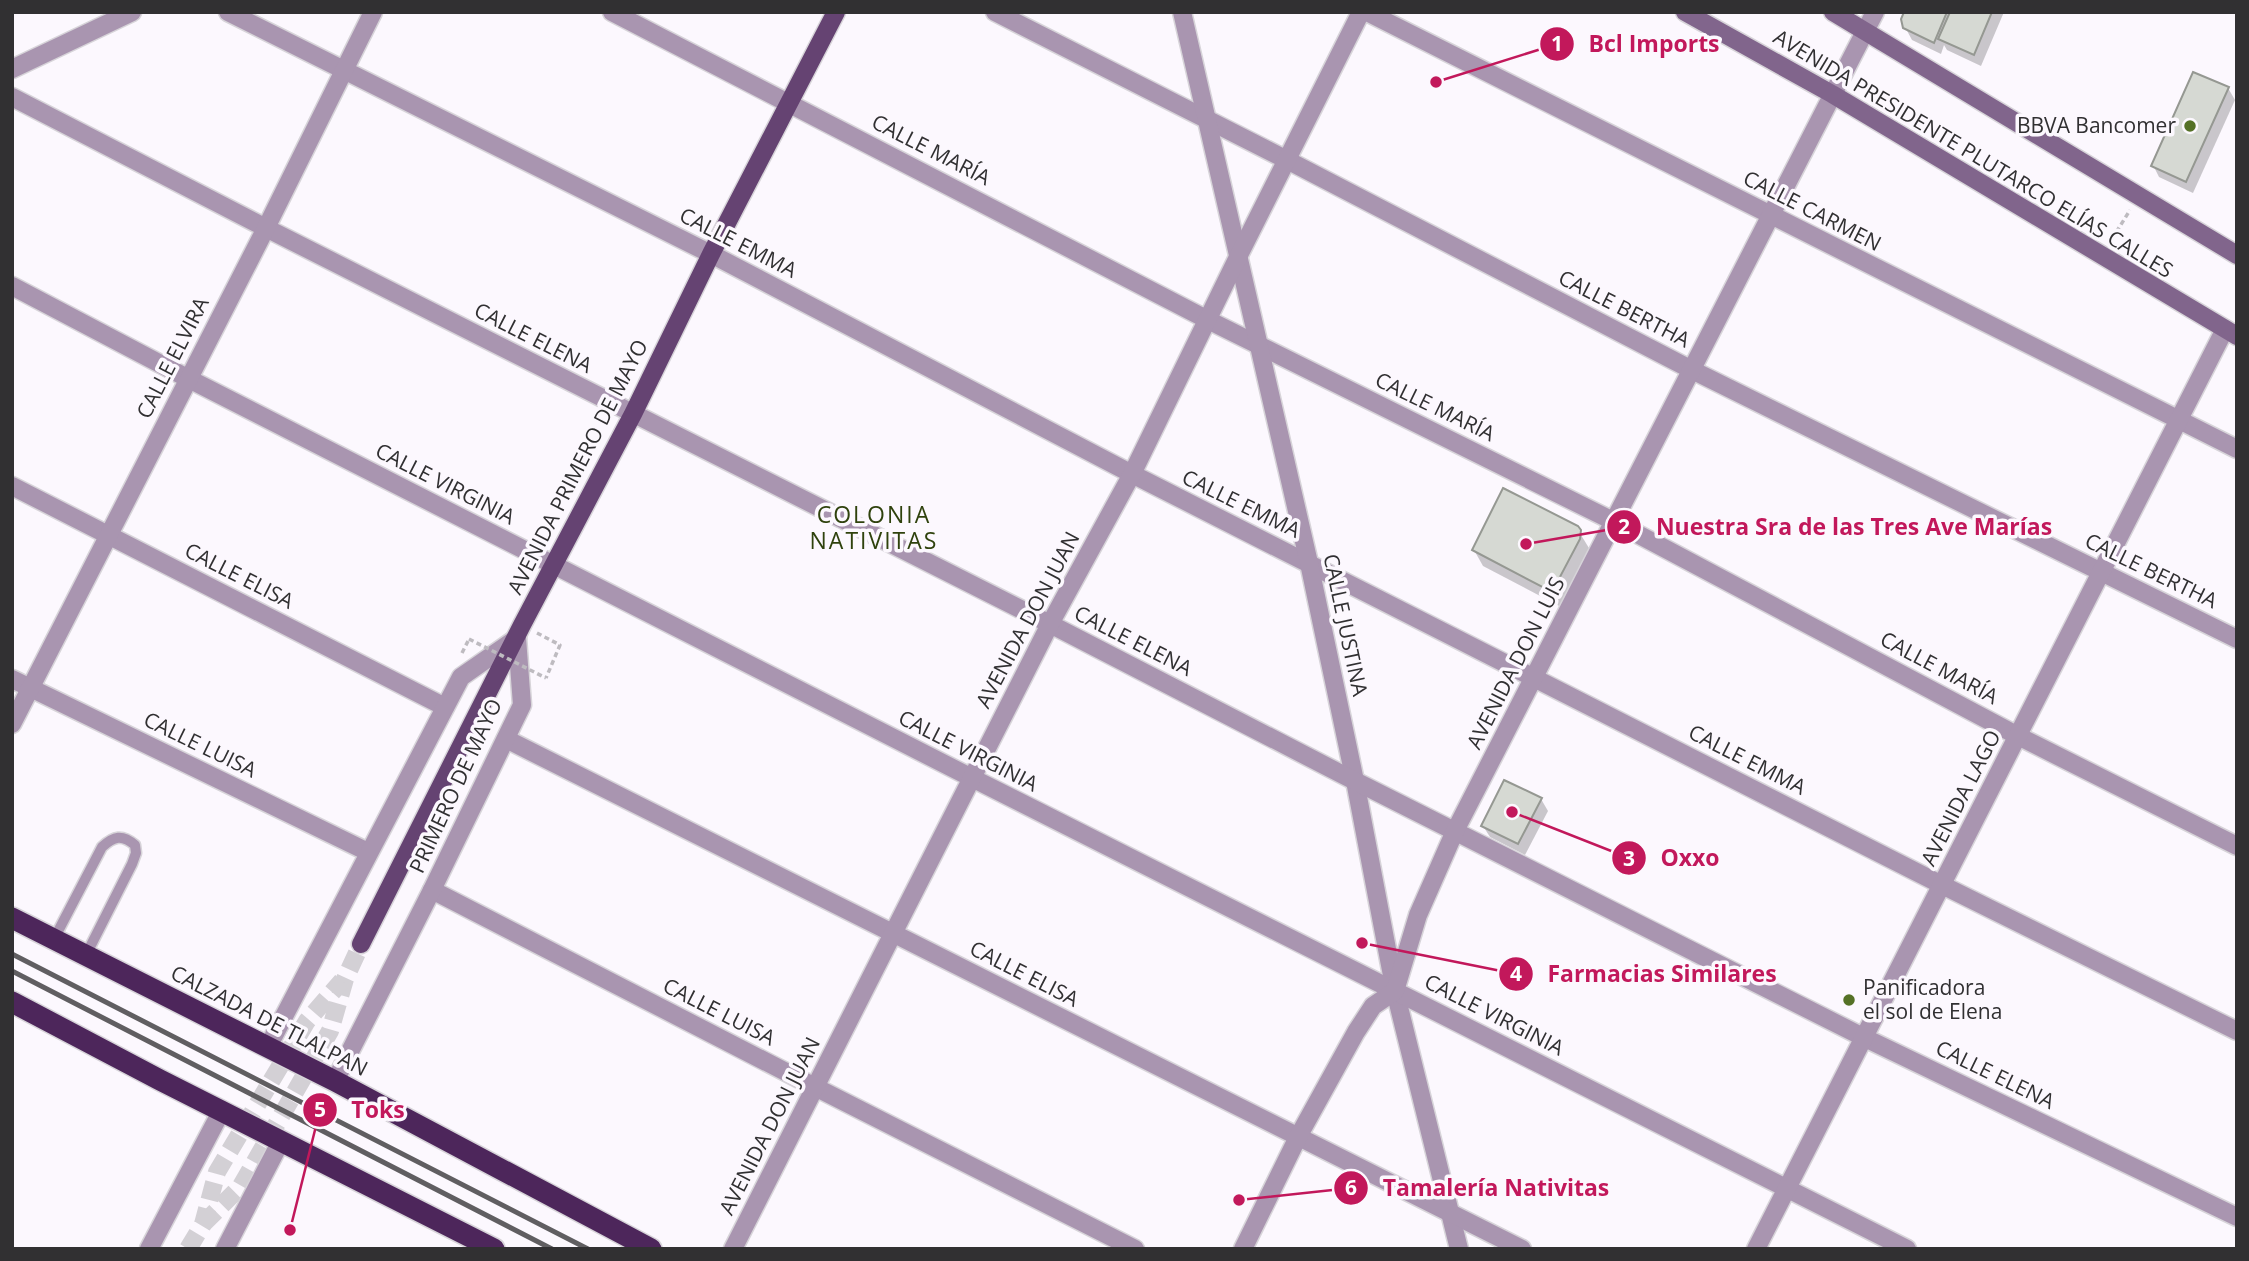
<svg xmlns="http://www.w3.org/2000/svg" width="2249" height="1261" font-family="'Open Sans',sans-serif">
	<rect width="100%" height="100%" fill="#fcf8fe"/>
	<g fill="#0003">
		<path d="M1906,12H2004L1981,66L1947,50L1944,45L1941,54L1912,40L1905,27Z"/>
		<path d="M2228,88L2235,100L2193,193L2159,177L2153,165Z"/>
		<path d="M1576,527L1589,548L1588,556L1561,607L1483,566L1474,550Z"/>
		<path d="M1541,799L1548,811L1525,855L1490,837L1483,826Z"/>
	</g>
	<g fill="#d6d9d3" stroke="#959892" stroke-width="2">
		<path d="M1904,12H1947L1934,43L1903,28L1901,19Z"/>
		<path d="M1950,12H1992L1974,55L1938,39Z"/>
		<path d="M2193,72L2229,87L2186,182L2151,166Z"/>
		<path d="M1503,488L1578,526L1581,530L1580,539L1552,592L1472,550Z"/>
		<path d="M1504,780L1542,798L1518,844L1481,826Z"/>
	</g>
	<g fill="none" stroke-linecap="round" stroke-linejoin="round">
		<g stroke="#d3d0d5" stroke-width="18" stroke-dasharray="18 9" stroke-linecap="butt">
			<path d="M203,1224L241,1186L330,1031L345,979L361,944"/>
			<path d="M188,1249L203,1224L217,1172L307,1021L342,981"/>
		</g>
		<defs>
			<path id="lane" d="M54,939L102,847C114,836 122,834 135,845L136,853L132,864L86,955"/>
			<g id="street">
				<path d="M228,12L711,254L1132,474L1942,885L2237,1031"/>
				<path d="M612,12L1208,320L1613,521L2018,736L2237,846"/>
				<path d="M995,12L1287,160L1692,370L2237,639"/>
				<path d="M1182,12L1309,563L1355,781L1395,991L1459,1249"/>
				<path d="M1367,12L2237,449"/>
				<path d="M12,69L132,12"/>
				<path d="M12,97L266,228L1050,624L1355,781L1865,1038L2237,1217"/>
				<path d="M12,286L189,379L972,778L1907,1249"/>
				<path d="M12,486L445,707"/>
				<path d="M12,679L368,852"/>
				<path d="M12,724L266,228L373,12"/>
				<path d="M506,739L1522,1249"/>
				<path d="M432,890L815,1087L1135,1249"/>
				<path d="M268,1047L461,677L517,638"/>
				<path d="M335,1081L432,890L522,705L517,638"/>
				<path d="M149,1249L222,1110"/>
				<path d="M225,1249L281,1141"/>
				<path d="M733,1249L1050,624L1132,474L1239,255L1361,12"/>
				<path d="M1243,1249L1298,1137L1356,1032L1373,1006L1395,991L1418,915L1455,831L1875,12"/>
				<path d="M1756,1249L2225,329"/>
			</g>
			<g id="secondary">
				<path d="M1685,12L1832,94L2237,336"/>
				<path d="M1833,12L2237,255"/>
			</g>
			<path id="primary" d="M361,944L522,625L633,414L711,254L836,12"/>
			<g id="highway">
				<path d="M12,918L335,1081L651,1249"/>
				<path d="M12,1002L160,1080L494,1249"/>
			</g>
		</defs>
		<use href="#lane" stroke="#d7d4d9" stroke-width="13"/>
		<use href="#street" stroke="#d7d4d9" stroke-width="21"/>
		<use href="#secondary" stroke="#d7d4d9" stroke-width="21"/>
		<use href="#primary" stroke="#d7d4d9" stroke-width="21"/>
		<use href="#highway" stroke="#d7d4d9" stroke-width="24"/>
		<g stroke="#bebbc0" stroke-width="3.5" stroke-dasharray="5 3.5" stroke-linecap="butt">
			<path d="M2112,239L2130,210"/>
			<path d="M537,633L560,645L546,678"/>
			<path d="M462,653L469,639"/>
		</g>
		<use href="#lane" stroke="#a995b0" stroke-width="10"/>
		<use href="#street" stroke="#a995b0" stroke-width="18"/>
		<use href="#secondary" stroke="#81658c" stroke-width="18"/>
		<use href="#primary" stroke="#654372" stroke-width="18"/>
		<use href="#highway" stroke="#4d265b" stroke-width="21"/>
		<g stroke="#605e61" stroke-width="5">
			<path d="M12,954L588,1249"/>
			<path d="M12,971L552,1249"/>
		</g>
		<path stroke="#bebbc0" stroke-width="3.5" stroke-dasharray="5 3.5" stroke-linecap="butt" d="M469,639L546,678"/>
	</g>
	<g fill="#557126" stroke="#fcf8fe" stroke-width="2.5">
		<circle cx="2190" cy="126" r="7"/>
		<circle cx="1849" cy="1000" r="7"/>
	</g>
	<g text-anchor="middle" stroke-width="7" stroke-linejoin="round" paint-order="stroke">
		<g font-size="21" fill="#313032" stroke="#fcf8fe" text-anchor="end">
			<text x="2176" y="133">BBVA Bancomer</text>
			<text x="1863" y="995" text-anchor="start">Panificadora<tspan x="1863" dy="24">el sol de Elena</tspan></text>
		</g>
		<g font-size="21" fill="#313032" stroke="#fcf8fe">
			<text transform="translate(931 150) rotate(27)" y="7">CALLE MARÍA</text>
			<text transform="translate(1973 154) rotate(31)" y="7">AVENIDA PRESIDENTE PLUTARCO ELÍAS CALLES</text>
			<text transform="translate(1812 211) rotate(27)" y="7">CALLE CARMEN</text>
			<text transform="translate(738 243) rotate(27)" y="7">CALLE EMMA</text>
			<text transform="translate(1624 309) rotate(27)" y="7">CALLE BERTHA</text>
			<text transform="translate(533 338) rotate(27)" y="7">CALLE ELENA</text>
			<text transform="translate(173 358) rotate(-63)" y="7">CALLE ELVIRA</text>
			<text transform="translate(1435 407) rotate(26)" y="7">CALLE MARÍA</text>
			<text transform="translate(578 467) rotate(-63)" y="7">AVENIDA PRIMERO DE MAYO</text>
			<text transform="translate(445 484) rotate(27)" y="7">CALLE VIRGINIA</text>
			<text transform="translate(1241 504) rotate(26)" y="7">CALLE EMMA</text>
			<text transform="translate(2151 571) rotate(26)" y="7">CALLE BERTHA</text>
			<text transform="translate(239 576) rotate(27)" y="7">CALLE ELISA</text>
			<text transform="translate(1028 620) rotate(-62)" y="7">AVENIDA DON JUAN</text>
			<text transform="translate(1345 625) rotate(78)" y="7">CALLE JUSTINA</text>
			<text transform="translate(1133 641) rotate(27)" y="7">CALLE ELENA</text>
			<text transform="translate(1516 663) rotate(-63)" y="7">AVENIDA DON LUIS</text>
			<text transform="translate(1939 668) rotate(28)" y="7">CALLE MARÍA</text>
			<text transform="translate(200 745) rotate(26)" y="7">CALLE LUISA</text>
			<text transform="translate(968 751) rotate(27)" y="7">CALLE VIRGINIA</text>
			<text transform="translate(1747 760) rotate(27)" y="7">CALLE EMMA</text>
			<text transform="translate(456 786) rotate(-65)" y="7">PRIMERO DE MAYO</text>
			<text transform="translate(1961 798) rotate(-63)" y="7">AVENIDA LAGO</text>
			<text transform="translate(1024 974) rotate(27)" y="7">CALLE ELISA</text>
			<text transform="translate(719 1012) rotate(27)" y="7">CALLE LUISA</text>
			<text transform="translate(1494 1015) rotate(27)" y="7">CALLE VIRGINIA</text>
			<text transform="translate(269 1021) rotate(27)" y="7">CALZADA DE TLALPAN</text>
			<text transform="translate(1995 1075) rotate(26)" y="7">CALLE ELENA</text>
			<text transform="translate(770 1126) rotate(-63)" y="7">AVENIDA DON JUAN</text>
		</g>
		<g font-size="23" letter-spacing="2" fill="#2f420d" stroke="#fcf8fe">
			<text x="874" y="523">COLONIA<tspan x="874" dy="26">NATIVITAS</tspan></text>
		</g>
	</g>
	<path fill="none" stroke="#c2185b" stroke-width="2.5" d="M1436 82L1557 44M1526 544L1624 527M1512 812L1629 858M1362 943L1516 974M290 1230L320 1110M1239 1200L1351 1188"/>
	<g fill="#c2185b" stroke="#fcf8fe" stroke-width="2.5">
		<circle cx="1436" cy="82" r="7"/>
		<circle cx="1526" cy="544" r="7"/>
		<circle cx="1512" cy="812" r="7"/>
		<circle cx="1362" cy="943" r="7"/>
		<circle cx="290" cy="1230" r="7"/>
		<circle cx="1239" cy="1200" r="7"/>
		<circle cx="1557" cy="44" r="18"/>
		<circle cx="1624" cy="527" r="18"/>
		<circle cx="1629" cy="858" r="18"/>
		<circle cx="1516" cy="974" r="18"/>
		<circle cx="320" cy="1110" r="18"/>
		<circle cx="1351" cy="1188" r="18"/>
	</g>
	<g font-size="21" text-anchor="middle" font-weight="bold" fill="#fff">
		<text x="1557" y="51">1</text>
		<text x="1624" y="534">2</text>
		<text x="1629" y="866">3</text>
		<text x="1516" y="981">4</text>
		<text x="320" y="1117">5</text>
		<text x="1351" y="1195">6</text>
	</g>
	<g font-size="23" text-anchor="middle" font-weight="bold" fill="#c2185b" stroke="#fcf8fe" stroke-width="7" stroke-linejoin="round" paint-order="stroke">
		<text x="1654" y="52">Bcl Imports</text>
		<text x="1854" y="535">Nuestra Sra de las Tres Ave Marías</text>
		<text x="1690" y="866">Oxxo</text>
		<text x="1662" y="982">Farmacias Similares</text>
		<text x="378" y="1118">Toks</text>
		<text x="1496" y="1196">Tamalería Nativitas</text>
	</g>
	<rect width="2249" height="1261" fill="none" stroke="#313032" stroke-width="28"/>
</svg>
